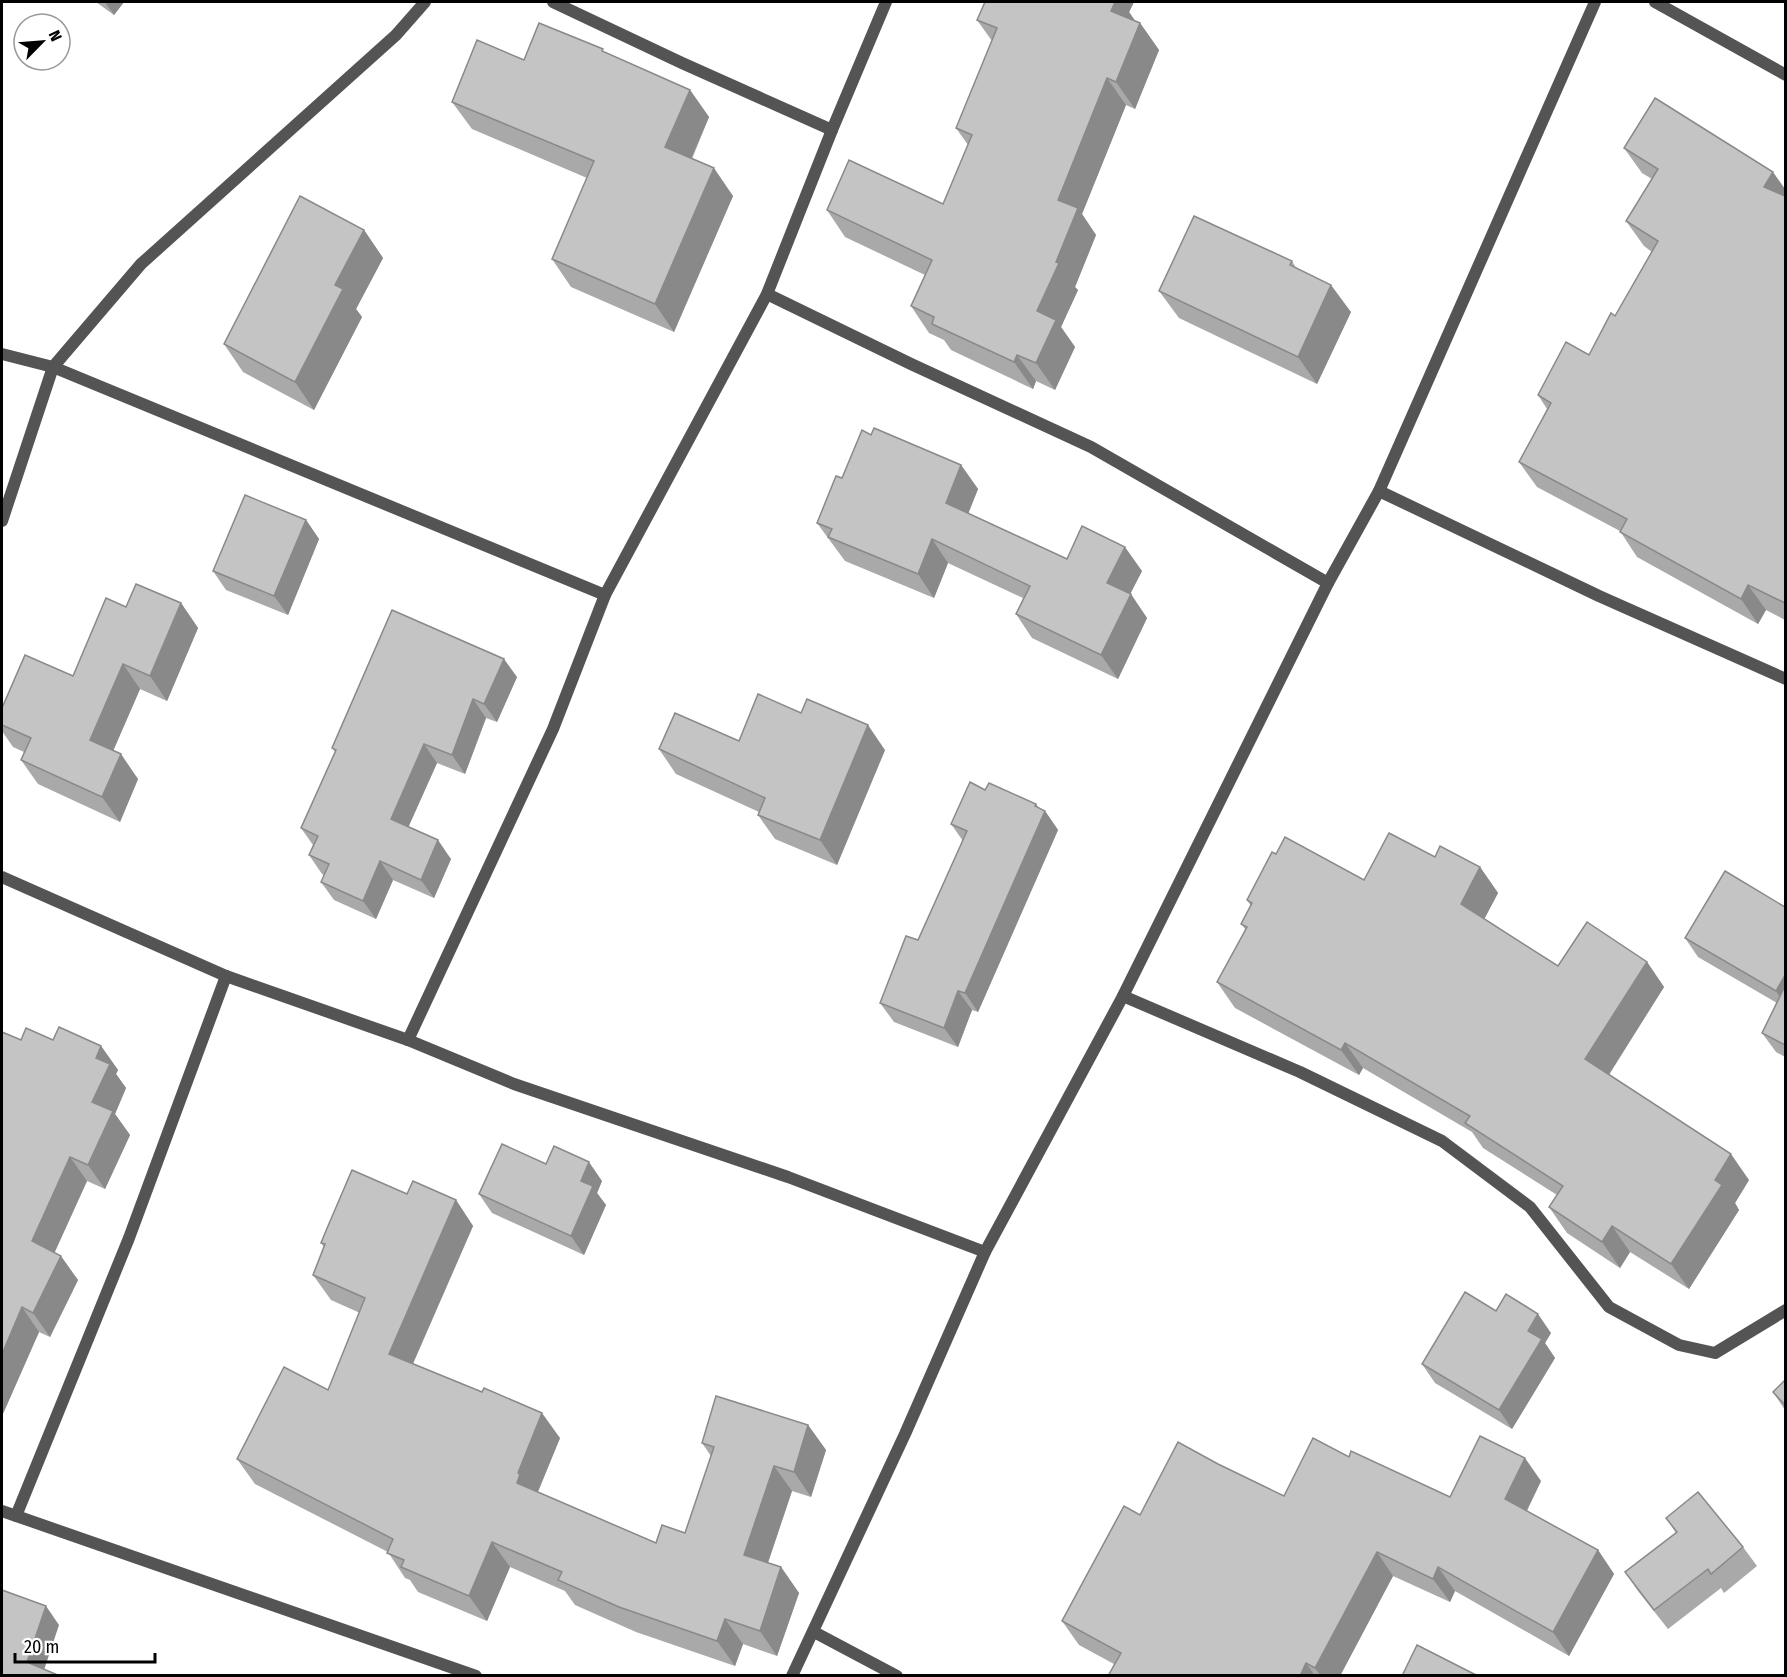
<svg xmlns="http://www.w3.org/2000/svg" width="1787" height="1677" font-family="'Fira Sans Condensed',sans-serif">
	<rect width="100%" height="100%" fill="#fff"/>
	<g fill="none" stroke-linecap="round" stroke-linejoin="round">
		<g stroke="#545454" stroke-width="12">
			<path d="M553,2L682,63L832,130"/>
			<path d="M1655,2L1786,75"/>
			<path d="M767,294L911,364L1091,447L1328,583"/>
			<path d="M2,354L53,367L605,595"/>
			<path d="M1379,491L1599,596L1786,679"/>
			<path d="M2,521L53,367L141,264L396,35L425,2"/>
			<path d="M2,877L226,976L408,1040L514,1084L788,1177L985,1252"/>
			<path d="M1123,996L1300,1072L1442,1141L1530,1207L1609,1307L1679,1345L1715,1353L1786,1310"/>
			<path d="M408,1040L553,729L605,595L767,294L832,130L886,2"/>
			<path d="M2,1511L476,1676"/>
			<path d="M16,1516L129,1238L226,976"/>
			<path d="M814,1632L897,1676"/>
			<path d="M792,1676L905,1434L985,1252L1123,996L1328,583L1379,491L1595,2"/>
		</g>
	</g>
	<g fill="#a9a9a9">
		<path d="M96,2H124L114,15Z"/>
		<path d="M985,2H1134L1129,12L1135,21L1140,23L1159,50L1135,109L1126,105L1082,214L1096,235L1075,287L1078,290L1061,327L1075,347L1055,390L1036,381L1033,389L951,350L944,340L929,333L911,306L925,275L845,237L827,210L943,204L968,145L956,128L992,41L977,20Z"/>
		<path d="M605,52L690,90L709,117L692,159L733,196L674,332L571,287L552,259L587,178L472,129L452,102L524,60Z"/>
		<path d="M1624,148L1785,189V620L1766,610L1758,624L1637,557L1620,531L1537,487L1519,462L1547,409L1538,395L1589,355L1615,316L1652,252L1644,246L1626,221L1652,179L1642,173Z"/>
		<path d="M364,230L383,258L356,309L362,317L314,410L243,372L224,344Z"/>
		<path d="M1292,261L1296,268L1351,312L1317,384L1179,318L1159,291Z"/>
		<path d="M871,435L961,465L978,489L968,513L1067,559L1142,571L1130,594L1147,618L1118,679L1032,638L1016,614L1023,598L948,563L934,598L845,561L817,523L842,478Z"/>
		<path d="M306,520L319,539L288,615L226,590L213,571Z"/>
		<path d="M181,603L198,628L167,701L140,689L113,751L138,779L120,822L38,784L21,760L24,752L13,747L2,731V708L73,676L126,607Z"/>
		<path d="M517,677L497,722L486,718L465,774L437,763L408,827L451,859L434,898L393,880L376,919L334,900L321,882L324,875L322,874L309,855L313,845L301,828L335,752L332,748Z"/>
		<path d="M739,741L885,750L837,865L775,839L758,815L759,812L676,774L659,749Z"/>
		<path d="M985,790L1045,811L1058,830L978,1012L972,1010L958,1047L894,1022L880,1003L918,940L963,841L951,824Z"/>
		<path d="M1276,854L1364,880L1435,857L1480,867L1498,893L1484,919L1558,966L1647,962L1664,987L1609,1075L1749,1180L1735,1203L1739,1210L1689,1289L1630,1252L1620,1268L1567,1233L1549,1207L1557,1195L1483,1148L1472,1132L1363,1068L1359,1075L1235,1008L1217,982L1246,930L1241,924L1251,906L1247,900Z"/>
		<path d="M1785,907V1057L1776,1052L1762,1033L1777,1003L1698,957L1685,938Z"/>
		<path d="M21,1040H53L101,1046L118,1070L116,1074L126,1088L115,1114L130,1135L105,1189L87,1181L54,1253L78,1280L50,1337L39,1332L2,1416Z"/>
		<path d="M546,1164L602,1181L597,1193L606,1205L584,1255L492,1213L479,1194Z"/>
		<path d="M407,1194L456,1200L473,1226L413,1364L560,1438L538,1492L656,1543L685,1533L711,1456L702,1443L808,1425L826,1450L811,1497L792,1491L768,1563L781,1567L799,1593L777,1656L743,1644L735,1666L636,1632L575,1605L565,1591L510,1567L487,1621L418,1592L410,1580L405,1578L388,1552L255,1484L237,1459L328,1390L360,1313L331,1300L313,1275L324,1247L321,1243Z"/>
		<path d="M1496,1311L1551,1333L1545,1343L1555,1358L1512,1429L1435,1383L1422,1364Z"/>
		<path d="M1785,1380V1410L1773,1392Z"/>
		<path d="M1349,1457L1450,1497L1541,1481L1527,1511L1598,1550L1614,1574L1569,1656L1455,1591L1450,1602L1393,1576L1340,1676H1108L1114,1664L1079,1645L1062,1621L1140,1515L1218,1464L1284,1496Z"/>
		<path d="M1666,1518L1743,1547L1757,1566L1724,1593L1721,1588L1668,1629L1638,1591L1625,1572L1676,1533Z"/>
	</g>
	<g fill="#898989">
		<path d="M105,2H124L114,15Z"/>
		<path d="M1115,2H1134L1129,12L1136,22L1111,11Z"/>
		<path d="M1140,23L1159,50L1135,109L1116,82Z"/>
		<path d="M1107,78L1126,105L1082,214L1096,235L1075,287L1078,290L1061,327L1075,347L1055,390L1036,363L1037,311L1056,262L1058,200Z"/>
		<path d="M690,90L709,117L684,175L665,147Z"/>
		<path d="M714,168L733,196L674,332L655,304Z"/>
		<path d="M1773,172L1785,189V206L1764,187Z"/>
		<path d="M364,230L383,258L356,309L362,317L314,410L295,382L335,285Z"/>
		<path d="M1331,285L1351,312L1317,384L1298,357Z"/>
		<path d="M1017,355L1036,381L1033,389L1014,362Z"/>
		<path d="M961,465L978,489L963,527L946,503Z"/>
		<path d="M306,520L319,539L288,615L274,596Z"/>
		<path d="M932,539L948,563L934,598L918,574Z"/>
		<path d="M1125,547L1142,571L1124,606L1107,583Z"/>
		<path d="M1748,585L1766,610L1758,624L1741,599Z"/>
		<path d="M1131,594L1147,618L1118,679L1101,655Z"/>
		<path d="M181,603L198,628L167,701L150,676Z"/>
		<path d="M504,659L517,677L497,722L484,704Z"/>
		<path d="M123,664L140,689L107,765L90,740Z"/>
		<path d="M473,699L486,718L465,774L452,755Z"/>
		<path d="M868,725L885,750L837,865L820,840Z"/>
		<path d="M424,744L437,763L404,837L391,819Z"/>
		<path d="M121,754L138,779L120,822L102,797Z"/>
		<path d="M1036,804L1043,815L1045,811L1058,830L978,1012L965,993Z"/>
		<path d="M438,840L451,859L434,898L421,880Z"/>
		<path d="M380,861L393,880L376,919L363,901Z"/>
		<path d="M1480,867L1498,893L1479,929L1461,904Z"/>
		<path d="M1647,962L1664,987L1602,1085L1585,1059Z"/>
		<path d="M1785,975V1005L1776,991Z"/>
		<path d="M958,991L972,1010L958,1047L944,1028Z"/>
		<path d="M1345,1043L1363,1068L1359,1075L1341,1050Z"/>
		<path d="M101,1046L118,1070L116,1074L126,1088L115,1114L130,1135L105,1189L88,1165L96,1058Z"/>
		<path d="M1731,1154L1749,1180L1735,1203L1739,1210L1689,1289L1671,1264L1715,1180Z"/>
		<path d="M70,1157L87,1181L49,1265L32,1241Z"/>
		<path d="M589,1162L602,1181L597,1193L606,1205L584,1255L571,1236L581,1181Z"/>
		<path d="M456,1200L473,1226L406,1379L389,1354Z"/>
		<path d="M1612,1226L1630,1252L1620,1268L1602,1242Z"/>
		<path d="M61,1256L78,1280L50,1337L33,1313Z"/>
		<path d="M22,1307L39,1332L2,1416V1354Z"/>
		<path d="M1538,1314L1551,1333L1545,1343L1555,1358L1512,1429L1499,1410L1528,1331Z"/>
		<path d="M542,1413L560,1438L536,1496L517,1483L518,1473Z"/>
		<path d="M808,1425L826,1450L811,1497L794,1472Z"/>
		<path d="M1525,1458L1541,1481L1521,1522L1505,1499Z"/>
		<path d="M774,1466L792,1491L762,1580L744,1555Z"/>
		<path d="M492,1542L510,1567L487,1621L469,1596Z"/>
		<path d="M1598,1550L1614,1574L1569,1656L1553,1632Z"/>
		<path d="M1377,1552L1393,1576L1340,1676H1321L1315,1668Z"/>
		<path d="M781,1567L799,1593L777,1656L760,1631Z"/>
		<path d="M1438,1567L1455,1591L1450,1602L1433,1579Z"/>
		<path d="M46,1606L59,1625L42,1676L27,1662Z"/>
		<path d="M725,1619L743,1644L735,1666L717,1641Z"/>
		<path d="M1306,1663L1315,1676H1300Z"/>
	</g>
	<g fill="#c4c4c4" stroke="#898989" stroke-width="1.5">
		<path d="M985,2H1115L1111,11L1140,23L1116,82L1107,78L1058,200L1078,208L1056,262L1059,263L1037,311L1056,320L1036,363L1017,355L1014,362L932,324L934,317L911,306L932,260L827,210L849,160L943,204L972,135L956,128L997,28L977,20Z"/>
		<path d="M539,23L603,49L602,51L690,90L665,147L714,168L655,304L552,259L594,161L452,102L477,40L524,60Z"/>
		<path d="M1655,98L1773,172L1764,187L1785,196V603L1748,585L1741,599L1620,532L1627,519L1519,462L1551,403L1538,395L1566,342L1589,355L1611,313L1615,316L1658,241L1626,221L1658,169L1624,148Z"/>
		<path d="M300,196L364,230L335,285L343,289L295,382L224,344Z"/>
		<path d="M1194,216L1292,261L1290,265L1331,285L1298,357L1159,291Z"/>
		<path d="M874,428L961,465L946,503L1067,559L1082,526L1125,547L1107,583L1131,594L1101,655L1016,614L1030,586L932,539L918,574L828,537L832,529L817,523L836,476L842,478L862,430L871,435Z"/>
		<path d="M245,495L306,520L274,596L213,571Z"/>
		<path d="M136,584L181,603L150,676L123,664L90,740L121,754L102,797L21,760L31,738L2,725V708L25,655L73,676L106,598L126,607Z"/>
		<path d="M392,610L504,659L484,704L473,699L452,755L424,744L391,819L438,840L421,880L380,861L363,901L321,882L329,864L309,855L318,836L301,828L336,750L332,748Z"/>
		<path d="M758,694L801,713L807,699L868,725L820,840L758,815L765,798L659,749L675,713L739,741Z"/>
		<path d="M970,782L985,790L989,783L1036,804L1035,806L1045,811L965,993L958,991L944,1028L880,1003L906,936L918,940L967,831L951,824Z"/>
		<path d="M1389,833L1435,857L1440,846L1480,867L1461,904L1558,966L1587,922L1647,962L1585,1059L1731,1154L1715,1180L1722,1185L1671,1264L1612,1226L1602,1242L1549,1207L1563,1186L1465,1123L1470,1116L1345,1043L1341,1050L1217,982L1247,927L1241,924L1252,903L1247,900L1272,852L1276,854L1285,837L1364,880Z"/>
		<path d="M1725,871L1785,907V975L1776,991L1685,938Z"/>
		<path d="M1785,986V1045L1762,1033Z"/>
		<path d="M59,1027L101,1046L96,1058L110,1064L92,1102L113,1111L88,1165L70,1157L32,1241L61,1256L33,1313L22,1307L2,1354V1032L21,1040L26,1028L53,1040Z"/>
		<path d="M502,1144L546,1164L554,1146L589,1162L581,1181L593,1186L571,1236L479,1194Z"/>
		<path d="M352,1170L407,1194L413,1181L456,1200L389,1354L482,1392L484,1388L542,1413L518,1473L520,1474L517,1483L656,1543L662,1525L685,1533L714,1447L702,1443L716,1396L808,1425L794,1472L774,1466L744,1555L781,1567L760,1631L725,1619L717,1641L619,1607L558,1580L562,1572L492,1542L469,1596L401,1567L404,1560L387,1553L393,1539L237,1459L284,1367L328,1390L365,1298L313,1275L325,1244L321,1243L325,1233Z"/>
		<path d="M1465,1292L1496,1311L1506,1294L1538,1314L1528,1331L1542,1339L1499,1410L1422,1364Z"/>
		<path d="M1785,1380V1405L1773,1392Z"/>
		<path d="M1480,1436L1525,1458L1505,1499L1598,1550L1553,1632L1438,1567L1433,1579L1377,1552L1315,1668L1306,1663L1300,1676H1108L1121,1653L1062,1621L1124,1506L1140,1515L1178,1442L1218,1464L1284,1496L1313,1438L1349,1457L1351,1451L1450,1497Z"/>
		<path d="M1698,1492L1743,1547L1711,1574L1708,1569L1654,1610L1625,1572L1677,1532L1666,1518Z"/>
		<path d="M2,1590L46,1606L27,1662L60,1676H2Z"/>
		<path d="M1417,1645L1478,1676H1402Z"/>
	</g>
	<rect width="1787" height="1677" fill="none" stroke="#000000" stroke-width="6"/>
	<g transform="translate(42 42) rotate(65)"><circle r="28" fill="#ffffff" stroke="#999999" stroke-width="1.5"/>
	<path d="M0-4.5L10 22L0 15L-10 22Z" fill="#000000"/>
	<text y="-9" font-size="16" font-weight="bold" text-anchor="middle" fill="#000000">N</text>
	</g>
	<path d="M15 1653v9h140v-9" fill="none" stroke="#000000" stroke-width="3"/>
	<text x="24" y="1653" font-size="18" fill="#000000" stroke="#ffffff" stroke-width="4.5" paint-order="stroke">20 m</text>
</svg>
